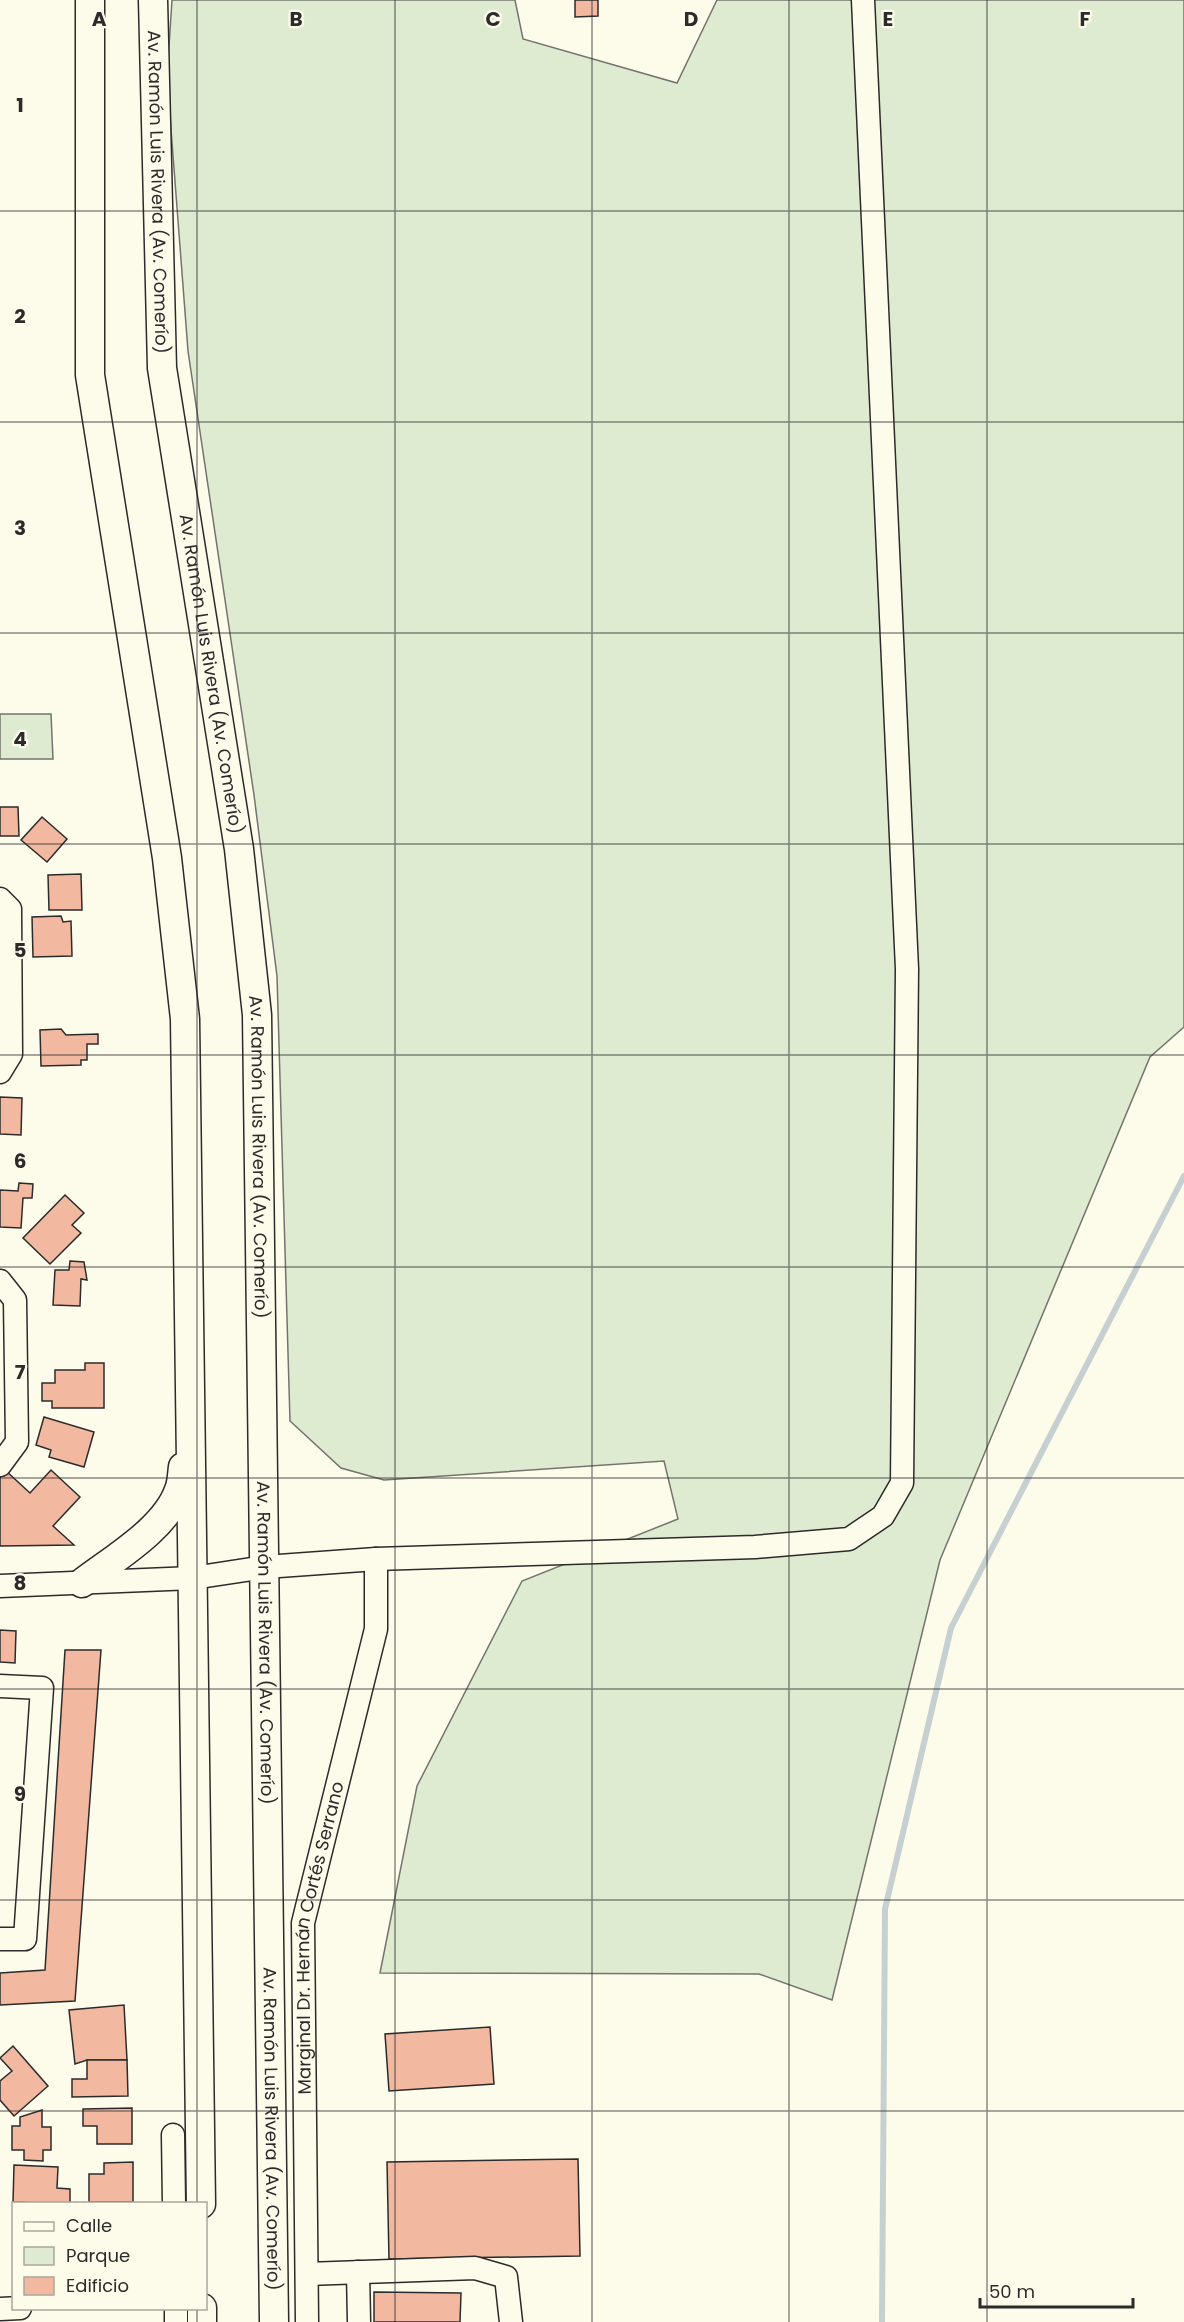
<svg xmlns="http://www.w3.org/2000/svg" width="1184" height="2322" font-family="Poppins,sans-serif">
	<rect width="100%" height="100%" fill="#fdfbea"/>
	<g fill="#deebd1" stroke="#74746e" stroke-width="1.5">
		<path d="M172,0H515L523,39L677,83L717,0H1184V1027L1150,1057L940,1560L832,2000L759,1974L380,1973L417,1786L522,1581L678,1519L664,1461L384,1480L341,1468L290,1421L277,976L254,795L188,351L167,77Z"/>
		<path d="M0,714H51L53,759H0Z"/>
	</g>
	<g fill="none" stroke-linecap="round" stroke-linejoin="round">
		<path stroke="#c7d0d0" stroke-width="6" d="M882,2322L885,1909L951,1628L1184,1176"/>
	</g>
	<g fill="#f2b8a0" stroke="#2b2b2b" stroke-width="1.5">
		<path d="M575,0H598V16L575,17Z"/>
		<path d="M0,807H18L19,836H0Z"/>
		<path d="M42,817L67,839L47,862L21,840Z"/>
		<path d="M81,874L82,910H49L48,875Z"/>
		<path d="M61,916L63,922L71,921L72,956L33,957L32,917Z"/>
		<path d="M61,1029L66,1035L98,1034V1044H87V1060H81V1065L41,1066L40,1030Z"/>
		<path d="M0,1097L22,1098L21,1135L0,1134Z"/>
		<path d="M19,1183L33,1184L32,1198H23L21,1228L0,1227V1190L18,1191Z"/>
		<path d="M65,1195L84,1213L72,1225L81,1233L50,1264L23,1238Z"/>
		<path d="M70,1261L84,1262L87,1280L81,1279L80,1306L53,1305L55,1270H69Z"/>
		<path d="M85,1363H104V1408H52V1401H42V1383H55V1370H85Z"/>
		<path d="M44,1417L94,1432L84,1467L49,1457L51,1450L36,1445Z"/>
		<path d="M5,1470L30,1493L51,1470L80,1497L53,1526L74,1545L0,1546V1471Z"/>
		<path d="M0,1630L16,1631L15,1663L0,1662Z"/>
		<path d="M65,1650H101L75,2001L0,2005V1973L45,1970Z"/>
		<path d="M124,2005L127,2060H87L75,2064L69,2010Z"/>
		<path d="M490,2027L494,2084L389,2091L385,2034Z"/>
		<path d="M13,2046L48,2086L14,2116L0,2100V2081L12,2071L0,2058Z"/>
		<path d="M87,2060H127L128,2096L72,2097V2079H87Z"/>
		<path d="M132,2108V2144H97V2126H83V2109Z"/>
		<path d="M42,2110V2127H51V2150H43V2161L24,2160V2150H12V2126H20V2117Z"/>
		<path d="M578,2159L580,2256L389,2259L387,2162Z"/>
		<path d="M133,2162V2202H89V2174H104V2163Z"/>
		<path d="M14,2165L58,2167L57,2188L70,2189V2204L13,2202Z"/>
		<path d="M374,2292L461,2293L460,2322H374Z"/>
	</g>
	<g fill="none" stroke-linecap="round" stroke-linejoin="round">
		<defs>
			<g id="minor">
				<path d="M0,899L10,909L11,1054L0,1072"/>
				<path d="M0,1281L15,1300L17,1442L0,1465"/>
				<path d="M0,1586L193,1578L265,1567L376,1559L755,1547L849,1539L883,1516L902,1483L907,969L863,0"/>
				<path d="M0,1686L42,1688L25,1939H0"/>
				<path d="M173,2135L174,2204"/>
				<path d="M358,2272L359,2322"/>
				<path d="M307,2274L475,2268L506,2277L511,2322"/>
				<path d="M176,2308V2322"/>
				<path d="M0,2309L20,2308"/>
				<path id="s1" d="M307,2322L303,1923L376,1629V1559"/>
			</g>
			<g id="major">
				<path d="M90,0V375L167,858L185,1019L201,2204"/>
				<path id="s2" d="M153,0L162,368L239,849L257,1015L274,2322"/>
				<path d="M82,1583C113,1559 166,1529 179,1490C182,1483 182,1474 183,1467"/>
				<path d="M202,2308V2322"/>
			</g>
		</defs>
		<use href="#minor" stroke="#2b2b2b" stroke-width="25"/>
		<use href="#major" stroke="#2b2b2b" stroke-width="31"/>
		<use href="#minor" stroke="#fdfbea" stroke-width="22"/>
		<use href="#major" stroke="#fdfbea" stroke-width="28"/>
	</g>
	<path fill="none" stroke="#2b2b2b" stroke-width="1.5" stroke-opacity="0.55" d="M197,0V2204M395,0V2322M592,0V2322M789,0V2322M987,0V2322M0,211H1184M0,422H1184M0,633H1184M0,844H1184M0,1055H1184M0,1267H1184M0,1478H1184M0,1689H1184M0,1900H1184M0,2111H1184M197,2308V2322"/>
	<g text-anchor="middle" stroke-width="4.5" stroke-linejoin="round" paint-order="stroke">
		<g font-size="18" fill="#2b2b2b" stroke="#fdfbea">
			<text dy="6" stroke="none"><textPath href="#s2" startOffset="192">Av. Ramón Luis Rivera (Av. Comerío)</textPath></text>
			<text dy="6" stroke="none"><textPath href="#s2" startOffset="678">Av. Ramón Luis Rivera (Av. Comerío)</textPath></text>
			<text dy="6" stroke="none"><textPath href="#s2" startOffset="1164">Av. Ramón Luis Rivera (Av. Comerío)</textPath></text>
			<text dy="6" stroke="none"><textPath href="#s2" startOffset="1650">Av. Ramón Luis Rivera (Av. Comerío)</textPath></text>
			<text dy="6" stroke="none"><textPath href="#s1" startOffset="386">Marginal Dr. Hernán Cortés Serrano</textPath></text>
			<text dy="6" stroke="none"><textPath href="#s2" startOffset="2136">Av. Ramón Luis Rivera (Av. Comerío)</textPath></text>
		</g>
	</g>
	<g font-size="20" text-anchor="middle" font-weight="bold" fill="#2b2b2b" stroke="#fdfbea" stroke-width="4.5" stroke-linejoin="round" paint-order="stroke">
		<text x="99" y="26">A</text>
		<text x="296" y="26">B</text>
		<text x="493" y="26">C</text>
		<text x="691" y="26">D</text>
		<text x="888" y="26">E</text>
		<text x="1085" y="26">F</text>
		<text x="20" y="112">1</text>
		<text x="20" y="323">2</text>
		<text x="20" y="535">3</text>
		<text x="20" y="746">4</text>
		<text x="20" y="957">5</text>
		<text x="20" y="1168">6</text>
		<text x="20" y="1379">7</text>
		<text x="20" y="1590">8</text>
		<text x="20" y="1801">9</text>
	</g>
	<rect x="12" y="2202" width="195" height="108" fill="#fdfbea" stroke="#a9a89e" stroke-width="1.5"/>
	<rect x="24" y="2222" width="30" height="9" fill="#fdfbea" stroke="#a9a89e" stroke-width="1.5"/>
	<text x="66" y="2232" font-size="18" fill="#2b2b2b">Calle</text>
	<rect x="24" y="2247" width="30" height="18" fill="#deebd1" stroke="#a9a89e" stroke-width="1.5"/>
	<text x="66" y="2262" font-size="18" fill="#2b2b2b">Parque</text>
	<rect x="24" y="2277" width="30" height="18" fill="#f2b8a0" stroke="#a9a89e" stroke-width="1.5"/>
	<text x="66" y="2292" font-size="18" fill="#2b2b2b">Edificio</text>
	<path d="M980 2298v9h153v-9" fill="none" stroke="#2b2b2b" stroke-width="3"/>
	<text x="989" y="2298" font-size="18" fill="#2b2b2b" stroke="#fdfbea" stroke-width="4.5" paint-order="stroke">50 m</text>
</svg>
